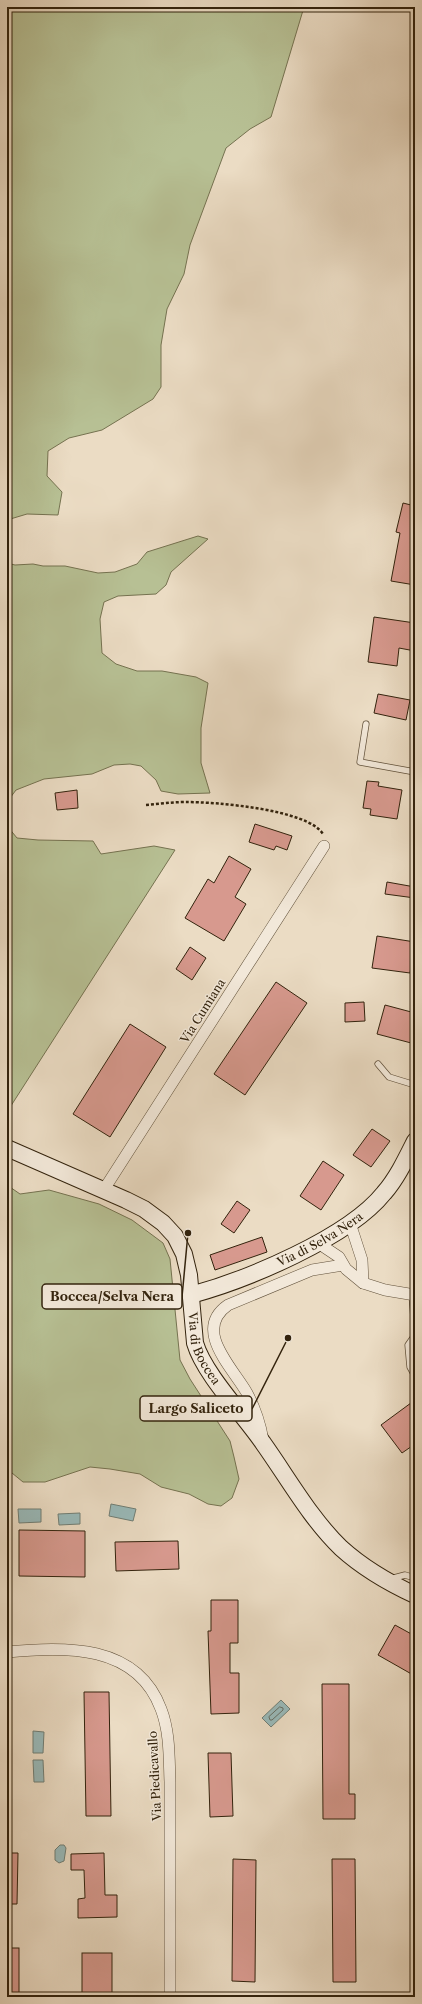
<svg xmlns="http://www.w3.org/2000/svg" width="422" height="2004" font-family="'Libre Caslon Text',serif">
	<rect width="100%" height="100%" fill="#ebdcc4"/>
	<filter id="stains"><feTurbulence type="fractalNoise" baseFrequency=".005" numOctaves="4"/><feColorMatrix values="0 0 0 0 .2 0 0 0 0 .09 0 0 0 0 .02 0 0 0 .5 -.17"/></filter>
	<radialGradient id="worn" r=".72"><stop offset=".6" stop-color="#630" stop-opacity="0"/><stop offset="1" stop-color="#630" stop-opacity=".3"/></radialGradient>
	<g fill="#b7c094" stroke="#757250">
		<path d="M7,7H304L271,117L250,129L226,148L190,245L184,274L167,309L161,345V387L153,399L102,430L69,438L48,451L47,476L62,492L58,515L27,514L7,520Z"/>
		<path d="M198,536L208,539L171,572L166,585L156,594L118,596L104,602L100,619L102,653L116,664L137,671H162L196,677L208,683L201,728V763L210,793L178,794L161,791L156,780L141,766L130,764L114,765L92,774L44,779L16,790L7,802V563L15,565L33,564L43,566H65L98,573L115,572L137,564L147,552Z"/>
		<path d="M7,817L8,827L17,838L38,840L93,841L101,854L154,846L175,850L7,1112Z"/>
		<path d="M7,1185L20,1194L49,1190L99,1204L132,1220L163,1243L170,1259L180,1360L190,1379L230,1441L234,1457L239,1479L232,1498L221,1506L208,1504L189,1494L161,1487L140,1474L110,1469L90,1467L45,1482H23L12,1473L7,1472Z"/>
	</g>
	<g fill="#99baba" stroke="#707e75">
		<path d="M111,1504L136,1509L133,1521L109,1516Z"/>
		<path d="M18,1509H41V1522L19,1523Z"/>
		<path d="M80,1513V1524L59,1525L58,1514Z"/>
		<path d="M281,1700L290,1709L271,1727L262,1718Z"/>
		<path d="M33,1731L44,1732L43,1753H33Z"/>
		<path d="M33,1760H43L44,1782H34Z"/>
		<path d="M60,1845H64L66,1848L64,1861L59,1863L55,1860V1850Z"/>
	</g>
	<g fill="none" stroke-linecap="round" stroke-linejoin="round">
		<path stroke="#666e64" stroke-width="1" d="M280,1707L283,1708V1710L272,1720H270L269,1717Z"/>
	</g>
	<g fill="#d7998e" stroke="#33230d">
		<path d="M403,503L415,506V585L391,581L400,533L396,532Z"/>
		<path d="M374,617L415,623V651L399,648L397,666L368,662Z"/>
		<path d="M378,694L410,700L406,720L374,713Z"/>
		<path d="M367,781L379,782L378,786L402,790L397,819L370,815L371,809L363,808Z"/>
		<path d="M77,790L78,808L57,810L55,793Z"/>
		<path d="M255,824L292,836L287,850L276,846L274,850L249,842Z"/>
		<path d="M229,856L251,869L235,897L246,904L224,941L185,918L208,879L214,883Z"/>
		<path d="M387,882L415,887V898L385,894Z"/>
		<path d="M377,936L415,942L410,973L372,968Z"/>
		<path d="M190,947L206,958L192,980L176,969Z"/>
		<path d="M276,982L307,1003L245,1095L214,1074Z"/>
		<path d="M364,1002L365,1021L345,1022V1003Z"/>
		<path d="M385,1005L415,1013V1044L377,1034Z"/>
		<path d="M130,1024L166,1047L110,1137L73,1114Z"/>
		<path d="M372,1129L390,1141L371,1167L353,1155Z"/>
		<path d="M323,1161L344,1175L321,1210L300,1196Z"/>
		<path d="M237,1201L250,1210L234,1233L221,1224Z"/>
		<path d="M262,1237L267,1252L215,1270L210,1255Z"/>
		<path d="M415,1400V1444L402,1453L381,1425Z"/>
		<path d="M19,1530L85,1531V1577L19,1576Z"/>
		<path d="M178,1541L179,1569L116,1571L115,1542Z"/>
		<path d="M211,1600H238V1643H230V1673H239V1713L211,1714L208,1631H211Z"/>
		<path d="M395,1625L415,1636V1676L378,1655Z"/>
		<path d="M322,1684H349V1794H355V1819H323Z"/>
		<path d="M84,1692H109L111,1816H86Z"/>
		<path d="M208,1753H231L233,1816L210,1817Z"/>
		<path d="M7,1853H18L17,1904H7Z"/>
		<path d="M104,1853L105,1895H117V1917L78,1918V1899L85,1898L84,1870H71V1854Z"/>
		<path d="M233,1859L256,1860L255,1982L232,1981Z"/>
		<path d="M332,1859H355L356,1982H333Z"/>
		<rect x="7" y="1948" width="12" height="47"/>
		<rect x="82" y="1953" width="30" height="44"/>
	</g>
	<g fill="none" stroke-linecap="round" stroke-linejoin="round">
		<defs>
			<g id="lane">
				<path d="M366,724L360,762L415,772"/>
				<path d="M378,1064L389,1077L415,1085"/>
				<path d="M412,1295L415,1333"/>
				<path d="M415,1335L408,1345L410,1367L415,1376"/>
				<path d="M390,1579L405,1575L415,1578"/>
			</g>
			<g id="street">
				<path d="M103,1191L324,846"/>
				<path d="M350,1223L362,1260L363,1283"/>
				<path d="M318,1243L339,1257L346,1269L363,1283L385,1290L415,1295"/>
				<path d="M263,1440C260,1423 255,1408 247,1393C233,1368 192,1330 228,1305L312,1270L343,1265"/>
				<path d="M7,1652C65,1646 137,1644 161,1709C170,1732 169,1758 170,1782V1997"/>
			</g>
			<g id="secondary">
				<path id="s1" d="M7,1148L126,1200L144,1209L163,1223L175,1236L184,1254L189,1275L195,1343C204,1374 244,1415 263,1443C288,1478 310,1518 341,1548C362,1567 389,1583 415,1595"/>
				<path id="s2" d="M191,1295C246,1280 348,1238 384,1193C397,1178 406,1159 415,1141"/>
			</g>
		</defs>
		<use href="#lane" stroke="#61513b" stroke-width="7"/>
		<use href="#street" stroke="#61513b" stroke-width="12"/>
		<use href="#secondary" stroke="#33230d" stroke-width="18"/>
		<g stroke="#33230d" stroke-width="2.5" stroke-dasharray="3 2" stroke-linecap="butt">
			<path d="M146,805C159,804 172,802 186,802C215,802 307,809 323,834"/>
			<path d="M411,1996V1997"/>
		</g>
		<use href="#lane" stroke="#f2e8d9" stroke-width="5.5"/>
		<use href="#street" stroke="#f2e8d9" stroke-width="11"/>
		<use href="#secondary" stroke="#f2e8d9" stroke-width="16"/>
	</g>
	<g text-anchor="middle" stroke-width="3" stroke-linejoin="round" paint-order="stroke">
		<g font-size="12" fill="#33230d" stroke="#f2e8d9">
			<text transform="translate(203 1011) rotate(-58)" y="4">Via Cumiana</text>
			<text dy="4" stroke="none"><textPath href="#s2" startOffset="141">Via di Selva Nera</textPath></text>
			<text dy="4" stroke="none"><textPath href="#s1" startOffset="309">Via di Boccea</textPath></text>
			<text transform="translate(155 1776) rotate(-93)" y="4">Via Piedicavallo</text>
		</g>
	</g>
	<path fill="none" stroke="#33230d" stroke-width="1.5" d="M188 1233L182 1297M288 1338L252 1409"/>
	<g fill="#33230d" stroke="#f2e8d9" stroke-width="1.5">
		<circle cx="188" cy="1233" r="4"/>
		<circle cx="288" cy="1338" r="4"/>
	</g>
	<g fill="#f2e8d9" stroke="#33230d" stroke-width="1.5">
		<rect x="42" y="1284" width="140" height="25" rx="4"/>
		<rect x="140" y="1396" width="112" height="25" rx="4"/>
	</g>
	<g font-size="13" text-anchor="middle" font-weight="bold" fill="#33230d">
		<text x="112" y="1301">Boccea/Selva Nera</text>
		<text x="196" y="1413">Largo Saliceto</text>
	</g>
	<rect width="422" height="2004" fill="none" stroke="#ebdcc4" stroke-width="24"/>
	<rect x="8" y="8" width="406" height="1988" fill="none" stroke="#33230d" stroke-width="2"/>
	<rect x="12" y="12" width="398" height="1980" fill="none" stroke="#33230d"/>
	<rect width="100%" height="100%" filter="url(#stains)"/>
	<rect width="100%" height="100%" fill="url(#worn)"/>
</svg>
